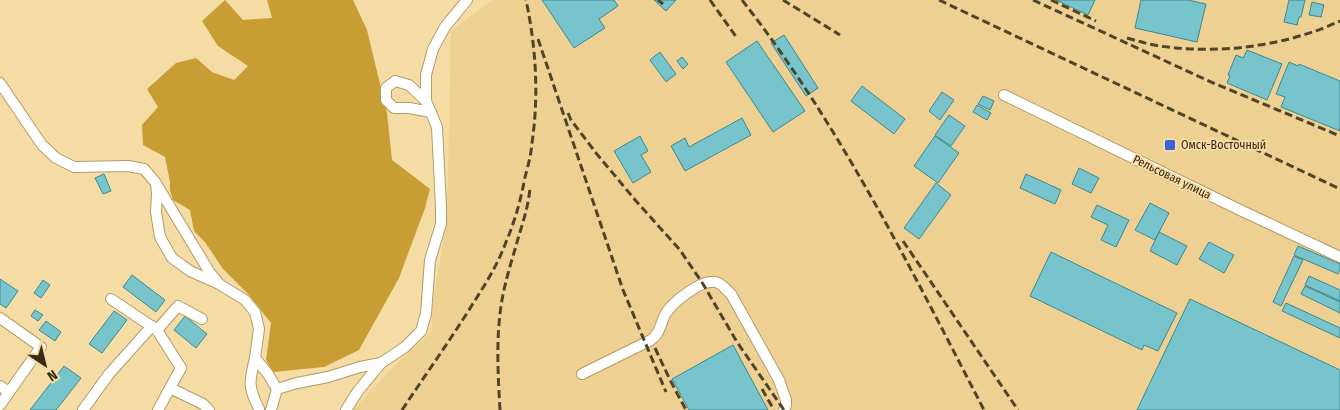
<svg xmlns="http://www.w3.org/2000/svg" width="1340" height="410" font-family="'Fira Sans Condensed',sans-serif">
	<rect width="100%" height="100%" fill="#f5dca5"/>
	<path fill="#eed192" d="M493,0H1340V410H353L396,364L431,332L434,295L447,220L451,31Z"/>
	<path fill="#c79d34" d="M225,0L243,20L272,18L267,0H353L367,30L387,113L392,160L430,189L425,208L399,278L359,350L324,367L273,372L266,360L271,323L249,295L223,269L205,242L194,231L190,210L173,200L170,190V182L165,157L143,145L142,125L158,107L147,89L176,63L196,58L212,72L234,80L248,66L218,46L202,21Z"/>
	<g fill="#78c4cd" stroke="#3b8992">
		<path d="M542,0H614L618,6L599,19L605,28L574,48Z"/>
		<path d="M654,0H676L666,11Z"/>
		<path d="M1056,0H1095L1088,15Z"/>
		<path d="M1141,0H1188L1206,4L1197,42L1135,28Z"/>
		<path d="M1289,0H1305L1301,17H1299L1297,25L1284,22Z"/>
		<path d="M1312,2L1324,5L1321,17L1309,15Z"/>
		<path d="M784,35L818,88L806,96L771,43Z"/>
		<path d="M757,41L805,111L773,132L726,62Z"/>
		<path d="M1247,50L1282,64L1267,100L1227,83L1230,76L1228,75L1236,55L1243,58Z"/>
		<path d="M660,52L676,74L666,82L650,60Z"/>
		<path d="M682,57L688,64L683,69L677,61Z"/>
		<path d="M1289,62L1298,66L1299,64L1340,81V131L1281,107L1285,97L1276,94Z"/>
		<path d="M862,86L905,119L894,134L851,101Z"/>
		<path d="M942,92L954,100L940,120L929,111Z"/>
		<path d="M983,96L994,101L990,110L978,104Z"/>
		<path d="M977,105L991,113L987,120L973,112Z"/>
		<path d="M949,115L965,126L951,146L935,135Z"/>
		<path d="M742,118L751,135L685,171L671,146L685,138L689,147Z"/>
		<path d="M640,136L648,151L641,155L651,172L633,183L614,151Z"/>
		<path d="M935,136L959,153L938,183L914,166Z"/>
		<path d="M1079,168L1099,178L1091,193L1072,184Z"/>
		<path d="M104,174L111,191L103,194L95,178Z"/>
		<path d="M1026,174L1061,190L1055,204L1020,188Z"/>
		<path d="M936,183L951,195L919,239L904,228Z"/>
		<path d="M1150,203L1169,213L1155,240L1135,230Z"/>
		<path d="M1097,205L1129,220L1116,247L1101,240L1108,225L1091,217Z"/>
		<path d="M1159,232L1187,246L1177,265L1150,251Z"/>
		<path d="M1209,242L1234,255L1224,273L1199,259Z"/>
		<path d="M1298,246L1340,264V269L1338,274L1294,255Z"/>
		<path d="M1051,252L1177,313L1158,351L1144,345L1142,350L1030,296Z"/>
		<path d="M1294,256L1303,260L1281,306L1273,302Z"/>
		<path d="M132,275L165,300L156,312L123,287Z"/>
		<path d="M1309,276L1340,290V301L1305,285Z"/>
		<path d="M0,279L18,291L6,308L0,304Z"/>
		<path d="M43,280L50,285L41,298L34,293Z"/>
		<path d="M1305,286L1340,302V313L1301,294Z"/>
		<path d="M1190,299L1340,370V410H1137Z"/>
		<path d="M1286,303L1340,328V338L1282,311Z"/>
		<path d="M35,310L43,315L38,321L31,316Z"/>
		<path d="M114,311L127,320L102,353L89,344Z"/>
		<path d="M185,316L207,334L196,348L174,330Z"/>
		<path d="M46,321L61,332L55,341L39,330Z"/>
		<path d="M733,345L768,410H689L672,379Z"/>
		<path d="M64,366L81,378L56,410H30Z"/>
	</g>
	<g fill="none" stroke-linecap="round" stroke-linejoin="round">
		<defs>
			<g id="minor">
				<path d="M0,83L42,145L56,158L74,167L128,166L144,169L156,183L157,194L156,212L160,237L172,258L190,271L219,284L245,300L255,312L259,329L255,358L268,374L277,389L271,410"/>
				<path d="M1004,95L1238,209L1340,257"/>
				<path d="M426,101L409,85L395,81L386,88V100L394,108H409L431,112"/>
				<path d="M157,185L210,273L217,281"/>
				<path d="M111,299L157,330L181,368L158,410"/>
				<path d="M0,318L41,347L0,405"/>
				<path d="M157,330L178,306L202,319"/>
				<path d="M255,358C249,382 248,387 259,409"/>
				<path d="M582,374L651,340C661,333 660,323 666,313C674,301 701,280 715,282C722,283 726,290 731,294L779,380L786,400V405L784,410"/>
				<path d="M0,386L9,392"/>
				<path d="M170,388L203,404L209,410"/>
				<path d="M277,389L297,383L328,377L360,367L381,363L405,347L421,331L426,314L430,260L441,224V207L437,127L426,101V75L433,49L445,27L467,0"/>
				<path d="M83,410L109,374L152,326"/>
				<path d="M346,410L358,391L381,363"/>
			</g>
		</defs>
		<use href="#minor" stroke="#b39b66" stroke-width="12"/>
		<use href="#minor" stroke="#fff" stroke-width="10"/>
		<g stroke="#50442a" stroke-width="3" stroke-dasharray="8 4" stroke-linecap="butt">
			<path d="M658,0L663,4"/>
			<path d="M710,0L737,38"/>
			<path d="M742,0C840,125 911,269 984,410"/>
			<path d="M783,0L840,35"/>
			<path d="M939,0L1340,189"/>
			<path d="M1033,0L1211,82L1340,136"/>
			<path d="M1051,0L1096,21"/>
			<path d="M1127,38C1141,42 1154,46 1168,47C1225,54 1288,45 1340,21"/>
			<path d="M538,39L623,290L666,392"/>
			<path d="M568,113L571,120L596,153L636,201L680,250L703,284L737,342L784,410"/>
			<path d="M903,241L1018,410"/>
			<path d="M655,348L670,380L686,410"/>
			<path d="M762,389L774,410"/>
			<path d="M402,410C426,374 451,339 474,302C486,283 498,264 506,242C515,221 521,199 525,177C528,166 531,155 532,143C539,95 536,47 526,0"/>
			<path d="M500,410C498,376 496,340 501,306C504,286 510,266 516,246C521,227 529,207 530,186"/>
		</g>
	</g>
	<rect fill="#3c64d5" stroke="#f5dca5" stroke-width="2" x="1164" y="139" width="12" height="12" rx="2.5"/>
	<g text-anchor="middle" stroke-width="4" stroke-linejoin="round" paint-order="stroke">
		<g font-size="12" fill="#362c16" stroke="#f5dca5" text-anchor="start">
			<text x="1181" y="149">Омск-Восточный</text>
		</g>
		<g font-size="12" fill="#362c16" stroke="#f5dca5">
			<text transform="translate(1172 177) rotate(26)" y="4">Рельсовая улица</text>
		</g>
	</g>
	<g transform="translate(45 365) rotate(145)" stroke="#f5dca5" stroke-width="4" paint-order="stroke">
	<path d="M0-4L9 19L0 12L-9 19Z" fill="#362c16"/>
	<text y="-8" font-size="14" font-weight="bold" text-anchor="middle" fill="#362c16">N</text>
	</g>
</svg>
